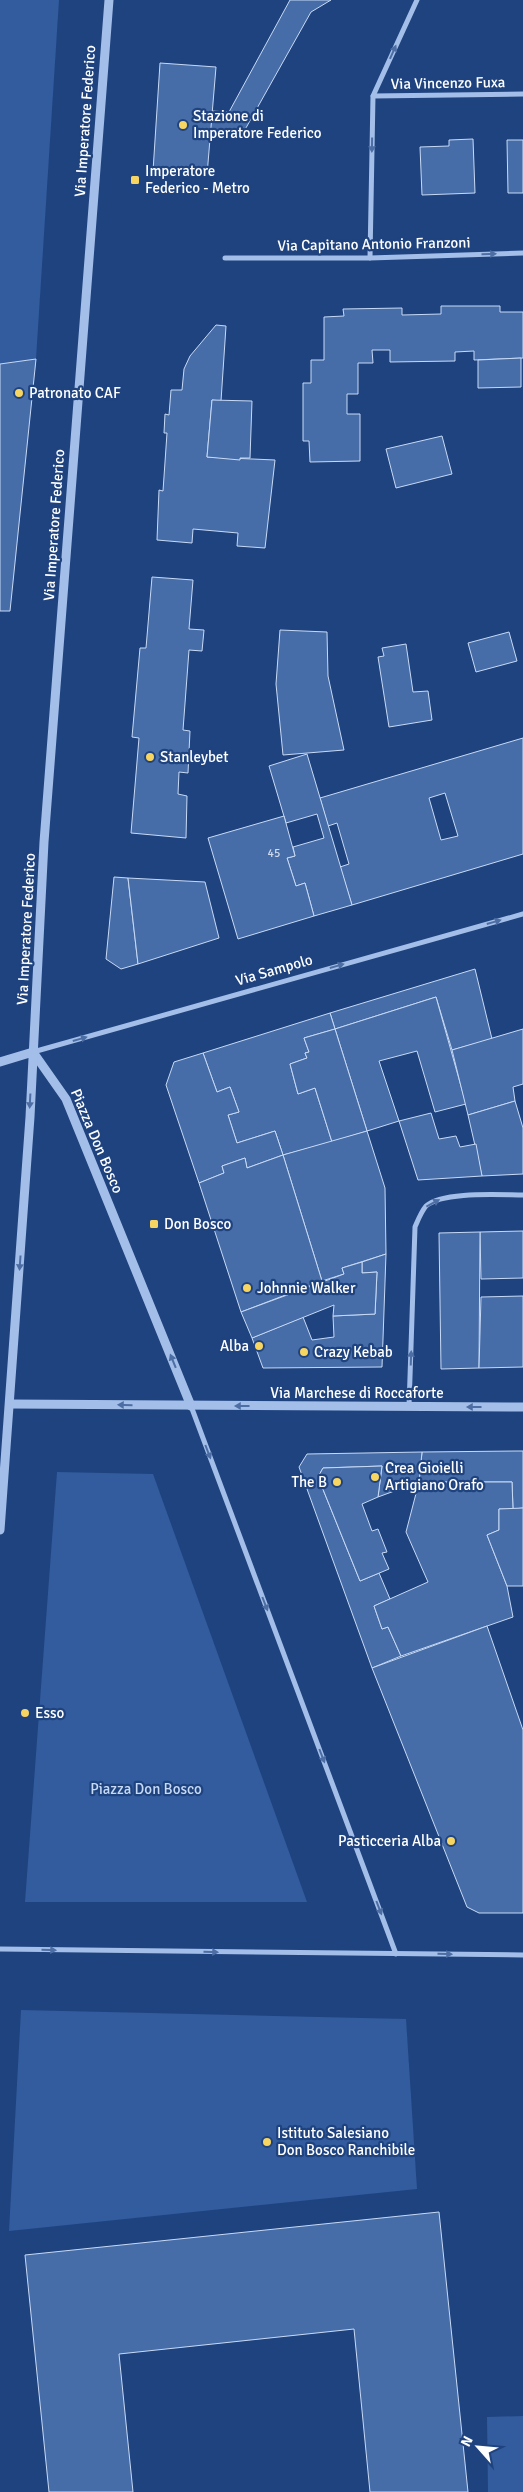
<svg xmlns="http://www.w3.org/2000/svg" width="523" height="2492" font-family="Signika,sans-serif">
	<rect width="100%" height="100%" fill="#1f437f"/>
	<g fill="#325c9e">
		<path d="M0,0H59L36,359L0,364Z"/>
		<path d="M57,1472L153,1474L307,1902H25Z"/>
		<path d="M21,2010L406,2019L417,2189L9,2231Z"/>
		<path d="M523,2416V2492H488L487,2417Z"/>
	</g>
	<g fill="#476da9" stroke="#c7daf6" fill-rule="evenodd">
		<path d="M290,0H331L311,12L242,135L210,133L212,111L229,112Z"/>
		<path d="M160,63L216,67L207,175L153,171Z"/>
		<path d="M473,139L475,193L422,195L420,147L449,146V140Z"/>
		<path d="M507,140H523V193H508Z"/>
		<path d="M441,306H500V312H523V358L474,360V351L455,352V361L390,362V350H372L373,363H358V394H347V414H360V461L310,462L309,441H303V383H311V360H324V317L344,316L343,309L402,308V315L441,314Z"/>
		<path d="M216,325L226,326L221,401L212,400L207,457L275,460L265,548L237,546L238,533L193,529L192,543L157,540L159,490L163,491L167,433H164L165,414L169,415L171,390H182L184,369L190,356Z"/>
		<path d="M521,358V387L478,388V360Z"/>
		<path d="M36,359L10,611H0V364Z"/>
		<path d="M212,400L252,401L250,458H240V460L207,457Z"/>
		<path d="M442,436L452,474L396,488L386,449Z"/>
		<path d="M152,577L193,580L189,629L204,630L202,651L189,650L183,730L190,731L188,773L179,772L178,794L187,796L186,838L131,833L139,738L132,737L140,648H146Z"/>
		<path d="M280,630L327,632L328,676L344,750L283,755L276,684Z"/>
		<path d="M509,632L517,661L476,672L468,643Z"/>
		<path d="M406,644L413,692L428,691L432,720L389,727L378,657L384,656L382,648Z"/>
		<path d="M523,738V854L352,905L340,867L349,864L337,823L328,826L320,798ZM445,793L458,836L441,840L429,798Z"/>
		<path d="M307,754L352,905L314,916L305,883L296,886L287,858L295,856L293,847L324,838L317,814L286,823L269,766Z"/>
		<path d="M284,816L295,856L287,858L296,886L305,883L314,916L238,939L208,838Z"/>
		<path d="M114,877L128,878L138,964L121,969L106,959Z"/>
		<path d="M128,878L205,882L219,938L138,964Z"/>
		<path d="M475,969L492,1039L452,1050L436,997L335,1029L330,1013Z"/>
		<path d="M436,997L466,1104L435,1112L417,1051L379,1061L399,1121L367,1131L335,1029Z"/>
		<path d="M330,1013L335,1029L304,1038L309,1052L305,1053L307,1058L290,1064L298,1094L315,1088L332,1142L283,1155L275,1131L237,1143L228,1115L239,1112L230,1087L217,1092L203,1053Z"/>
		<path d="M335,1029L367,1131L332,1142L315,1088L298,1094L290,1064L307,1058L305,1053L309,1052L304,1038Z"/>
		<path d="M523,1029V1084L513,1087L515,1101L468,1115L452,1050Z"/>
		<path d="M203,1053L217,1092L230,1087L239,1112L228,1115L237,1143L275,1131L283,1155L247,1168L245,1158L222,1166L224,1173L199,1183L166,1085L174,1062Z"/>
		<path d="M515,1101L523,1128V1174L482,1176L468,1115Z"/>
		<path d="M431,1113L439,1139L456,1136L460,1147L476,1144L482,1176L418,1180L399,1121Z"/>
		<path d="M367,1131L385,1188L386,1254L342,1268L344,1274L322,1281L283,1155Z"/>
		<path d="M283,1155L322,1281L241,1312L199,1183L224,1173L222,1166L245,1158L247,1168Z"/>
		<path d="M523,1231V1278L481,1279L480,1232Z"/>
		<path d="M480,1232L479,1368L441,1369L439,1233Z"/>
		<path d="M386,1254L382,1367L263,1368L252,1338L303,1317L312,1340L334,1337L333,1316L375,1314L377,1272L362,1273V1262Z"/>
		<path d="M362,1262V1273L377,1272L375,1314L333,1316L334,1305L252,1338L241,1312L344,1274L342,1268Z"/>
		<path d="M523,1296V1367L479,1368L481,1297Z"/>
		<path d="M516,1451H523V1508L513,1509L512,1482H419L422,1452Z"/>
		<path d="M422,1452L419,1482L378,1497L382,1466L323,1468L318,1477L360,1581L379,1573L390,1599L374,1606L382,1629L388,1627L401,1656L372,1668L299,1467L307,1454Z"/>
		<path d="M382,1466L378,1497L362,1504L372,1531L378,1529L387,1552L382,1553L389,1569L360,1581L318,1477L323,1468Z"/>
		<path d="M419,1482H512L513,1509H499V1530L487,1535L507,1586L513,1617L401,1656L388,1627L382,1629L374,1606L428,1582L406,1532Z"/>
		<path d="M523,1508V1586H507L487,1535L499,1530V1509Z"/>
		<path d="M487,1626L523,1730V1913H479L467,1907L372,1668Z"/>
		<path d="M439,2212L468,2492H370L354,2329L119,2354L133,2492H49L25,2255Z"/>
	</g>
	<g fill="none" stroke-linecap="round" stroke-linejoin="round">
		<g stroke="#a3bee8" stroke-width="5">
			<path d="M373,96L523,94"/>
			<path d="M225,258H370L523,253"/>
			<path d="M370,258L373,96L417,0"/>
			<path d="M33,1052L523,914"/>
			<path d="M191,1406L396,1954"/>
			<path d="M409,1407L415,1227C418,1220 421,1212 426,1206C442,1191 501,1195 523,1195"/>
			<path d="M0,1949L523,1955"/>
		</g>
		<g stroke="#a3bee8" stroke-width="9">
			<path d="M33,1052L66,1099L191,1406"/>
			<path d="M0,1062L33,1052"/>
			<path d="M10,1404L523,1407"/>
			<path d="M0,1530L30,1117L44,842L109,0"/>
		</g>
	</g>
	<defs><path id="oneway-solid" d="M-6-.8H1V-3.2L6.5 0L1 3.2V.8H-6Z" transform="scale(1.25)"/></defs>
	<g fill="#4d6ea4">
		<use href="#oneway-solid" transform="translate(393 52) rotate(-66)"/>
		<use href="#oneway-solid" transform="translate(372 145) rotate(91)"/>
		<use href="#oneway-solid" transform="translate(489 254) rotate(-2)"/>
		<use href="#oneway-solid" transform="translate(494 922) rotate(-16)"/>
		<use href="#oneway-solid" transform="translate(337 966) rotate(-16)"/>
		<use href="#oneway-solid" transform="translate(80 1039) rotate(-16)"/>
		<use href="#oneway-solid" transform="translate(30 1101) rotate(93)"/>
		<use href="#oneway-solid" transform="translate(433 1203) rotate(-28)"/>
		<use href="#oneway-solid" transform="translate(20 1263) rotate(94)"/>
		<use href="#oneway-solid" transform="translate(411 1358) rotate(-88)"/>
		<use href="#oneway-solid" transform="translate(173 1361) rotate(-112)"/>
		<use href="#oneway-solid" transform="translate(125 1405) rotate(-179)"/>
		<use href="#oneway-solid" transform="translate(242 1406) rotate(-180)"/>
		<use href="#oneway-solid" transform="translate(474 1407) rotate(-180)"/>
		<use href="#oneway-solid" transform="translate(208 1452) rotate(69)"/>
		<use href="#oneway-solid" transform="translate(265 1604) rotate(69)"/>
		<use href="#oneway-solid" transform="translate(322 1756) rotate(69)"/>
		<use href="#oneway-solid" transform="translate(379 1908) rotate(69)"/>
		<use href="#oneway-solid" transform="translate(49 1950) rotate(1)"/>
		<use href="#oneway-solid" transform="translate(211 1952) rotate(1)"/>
		<use href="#oneway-solid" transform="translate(445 1954) rotate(1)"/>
	</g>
	<g fill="#f7d562" stroke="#1f437f" stroke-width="2">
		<circle cx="183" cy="125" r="5"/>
		<rect x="130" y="175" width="10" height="10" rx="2.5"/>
		<circle cx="19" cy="393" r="5"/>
		<circle cx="150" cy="757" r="5"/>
		<rect x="149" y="1219" width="10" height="10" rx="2.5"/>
		<circle cx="247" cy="1288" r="5"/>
		<circle cx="259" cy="1346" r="5"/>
		<circle cx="304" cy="1352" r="5"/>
		<circle cx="375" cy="1477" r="5"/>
		<circle cx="337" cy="1482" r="5"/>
		<circle cx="25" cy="1713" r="5"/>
		<circle cx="451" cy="1841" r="5"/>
		<circle cx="267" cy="2142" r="5"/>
	</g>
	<g text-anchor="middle" stroke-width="4.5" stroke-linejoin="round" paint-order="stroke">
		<g font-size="12" fill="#d1daea">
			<text x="274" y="857">45</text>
		</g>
		<g font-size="15" fill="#fff" stroke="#1f437f">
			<text transform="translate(448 83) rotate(-1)" y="5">Via Vincenzo Fuxa</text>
			<text transform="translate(85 121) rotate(-86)" y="5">Via Imperatore Federico</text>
			<text transform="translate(374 244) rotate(-1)" y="5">Via Capitano Antonio Franzoni</text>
			<text transform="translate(54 525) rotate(-86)" y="5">Via Imperatore Federico</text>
			<text transform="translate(26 929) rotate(-87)" y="5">Via Imperatore Federico</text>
			<text transform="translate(274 970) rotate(-16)" y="5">Via Sampolo</text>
			<text transform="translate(97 1141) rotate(67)" y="5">Piazza Don Bosco</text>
			<text x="357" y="1398">Via Marchese di Roccaforte</text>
		</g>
		<g font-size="15" fill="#fff" stroke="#1f437f" text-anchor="start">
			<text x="193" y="121">Stazione di<tspan x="193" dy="17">Imperatore Federico</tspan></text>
			<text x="145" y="176">Imperatore<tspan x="145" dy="17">Federico - Metro</tspan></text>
			<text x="29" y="398">Patronato CAF</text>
			<text x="160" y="762">Stanleybet</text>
			<text x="164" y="1229">Don Bosco</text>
			<text x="257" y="1293">Johnnie Walker</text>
			<text x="249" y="1351" text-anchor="end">Alba</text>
			<text x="314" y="1357">Crazy Kebab</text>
			<text x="385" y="1473">Crea Gioielli<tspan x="385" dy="17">Artigiano Orafo</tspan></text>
			<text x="327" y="1487" text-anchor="end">The B</text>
			<text x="35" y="1718">Esso</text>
			<text x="441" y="1846" text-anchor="end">Pasticceria Alba</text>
			<text x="277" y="2138">Istituto Salesiano<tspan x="277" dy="17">Don Bosco Ranchibile</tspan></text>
		</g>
		<g font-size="15" fill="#c7daf6" stroke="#1f437f">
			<text x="146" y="1794">Piazza Don Bosco</text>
		</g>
	</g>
	<g transform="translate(478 2447) rotate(297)" stroke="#1f437f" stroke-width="4" paint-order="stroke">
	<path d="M0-4L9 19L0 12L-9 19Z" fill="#ffffff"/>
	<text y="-8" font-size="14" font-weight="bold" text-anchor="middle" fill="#ffffff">N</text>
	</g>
</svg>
